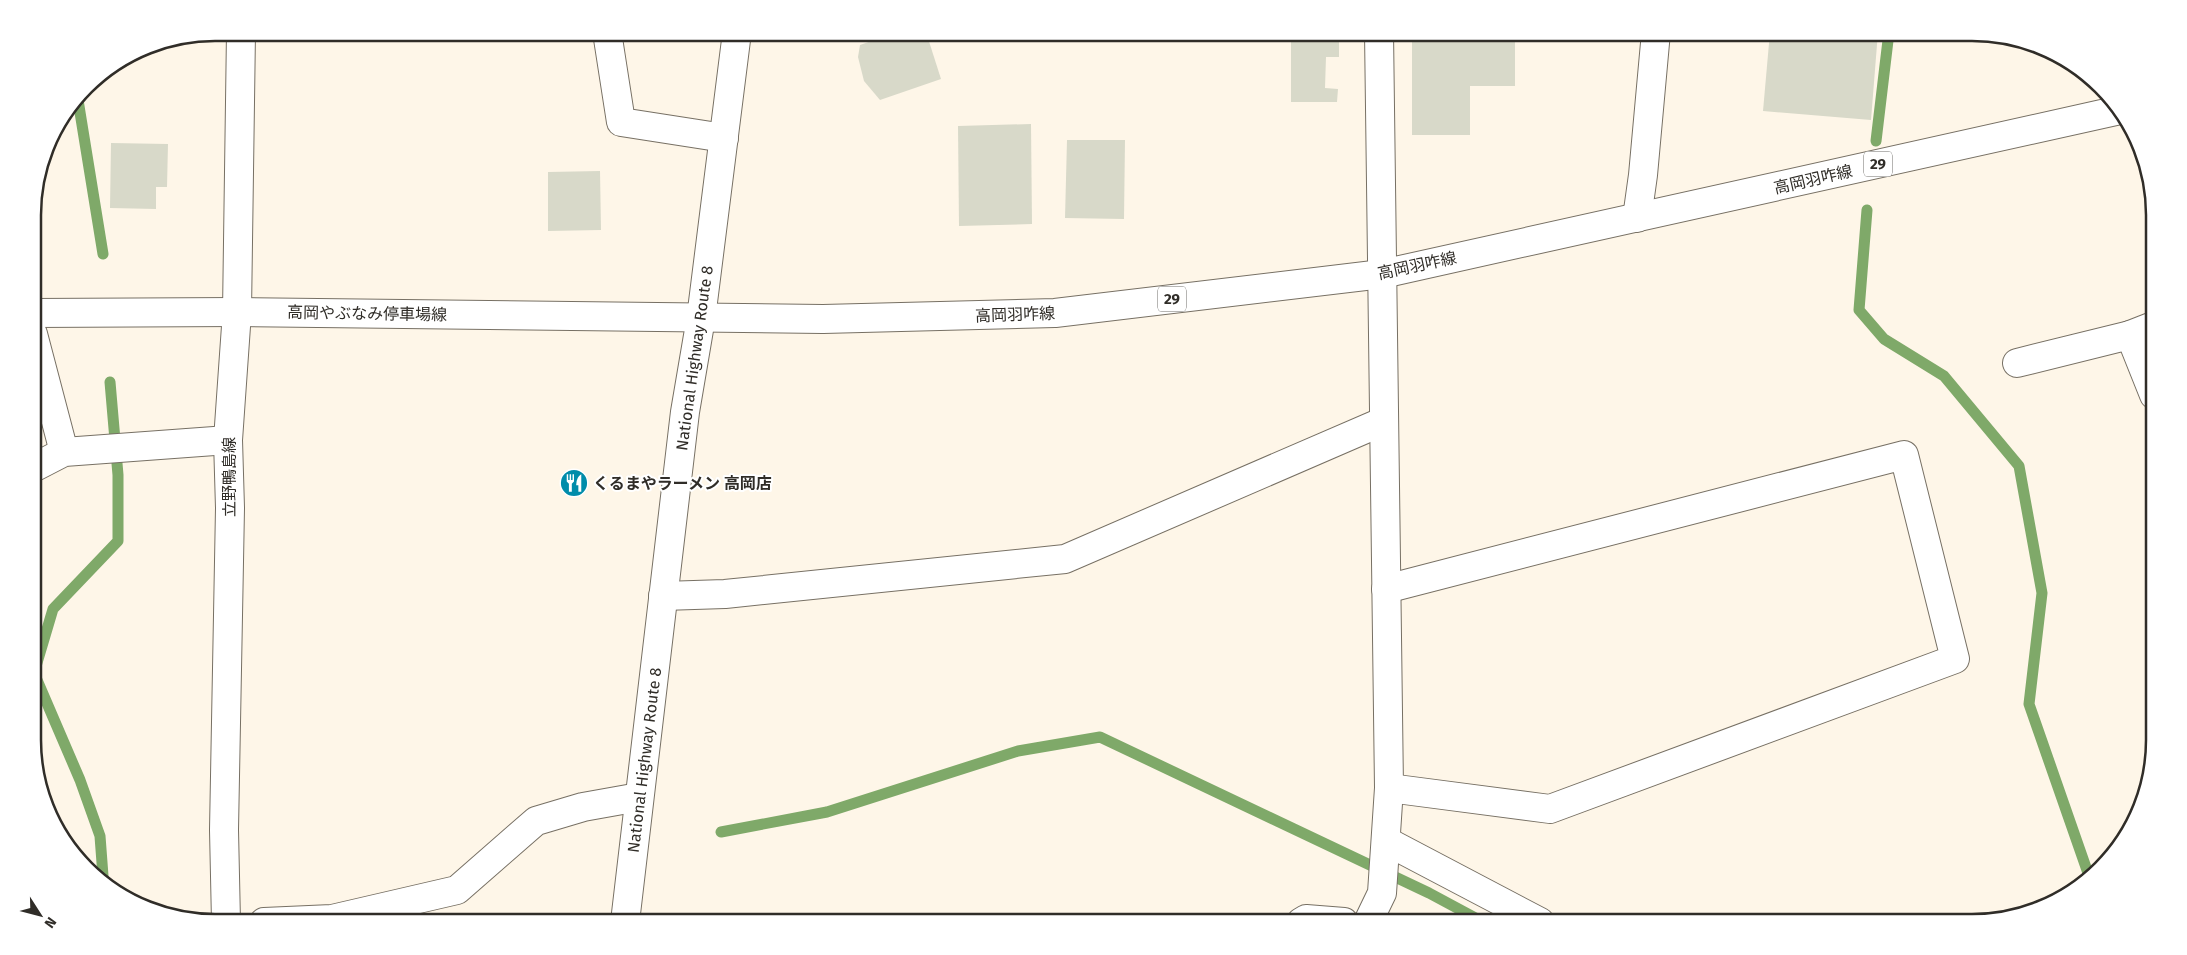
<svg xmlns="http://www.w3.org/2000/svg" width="2187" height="955" font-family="'Fira Sans','Noto Sans JP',sans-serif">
	<rect width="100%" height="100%" fill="#fef6e8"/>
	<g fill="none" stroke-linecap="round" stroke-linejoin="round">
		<g stroke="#7fa969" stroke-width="11">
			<path d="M78,100L103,254"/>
			<path d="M1876,141L1889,32"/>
			<path d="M1867,210L1859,310L1884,339L1944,376L2019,466L2042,593L2029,704L2089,876"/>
			<path d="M721,832L827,812L1018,751L1100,737L1429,893L1483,922"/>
			<path d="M103,876L100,836L80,780L34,673L53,609L118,541V475L110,382"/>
		</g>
	</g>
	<g fill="#d8d9c9">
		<path d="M897,32H926L941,79L880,100L864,81L858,57L860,45Z"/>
		<path d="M1770,32H1878L1871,120L1763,111Z"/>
		<path d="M1339,36V57H1326L1325,88L1338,89L1337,102H1291V37Z"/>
		<path d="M1412,41H1515V86H1470V135H1412Z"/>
		<path d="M1031,124L1032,224L959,226L958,126Z"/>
		<path d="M1067,140H1125L1124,219L1065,218Z"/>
		<path d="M111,143L168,144L167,187H156V209L110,208Z"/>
		<path d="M600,171L601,230L548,231V172Z"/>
	</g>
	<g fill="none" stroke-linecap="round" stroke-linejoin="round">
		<defs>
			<g id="minor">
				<path d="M607,32L621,122L724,138"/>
				<path d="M1637,218L1643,175L1656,32"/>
				<path d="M33,334L64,452"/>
				<path d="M2130,335L2154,395"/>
				<path d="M2017,363L2130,335L2153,326"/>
				<path d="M33,468L64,452L228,440"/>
				<path d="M1386,589L1904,455L1955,659L1550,809L1389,788"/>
				<path d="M663,596L725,594L1065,559L1384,421"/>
				<path d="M1386,841L1540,922"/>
				<path d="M264,922L332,919L457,890L536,821L583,807L639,797"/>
				<path d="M1301,922L1306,919L1344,922"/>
				<path d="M1368,922L1382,893L1389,788L1379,32"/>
			</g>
			<g id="major">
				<path d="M33,313L237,312L823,319L1055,313L1382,274L2120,110"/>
				<path d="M226,922L224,830L230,508L228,440L237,312L241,32"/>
			</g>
			<path id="highway" d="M625,922L685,412L701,318L737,32"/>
		</defs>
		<use href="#minor" stroke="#777064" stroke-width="30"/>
		<use href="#major" stroke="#777064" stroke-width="30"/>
		<use href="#highway" stroke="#777064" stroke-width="30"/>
		<use href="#minor" stroke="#fff" stroke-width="28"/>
		<use href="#major" stroke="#fff" stroke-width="28"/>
		<use href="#highway" stroke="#fff" stroke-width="28"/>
	</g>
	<defs>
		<symbol id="restaurant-disc" viewBox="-11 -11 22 22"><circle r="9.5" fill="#008caa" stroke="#fff"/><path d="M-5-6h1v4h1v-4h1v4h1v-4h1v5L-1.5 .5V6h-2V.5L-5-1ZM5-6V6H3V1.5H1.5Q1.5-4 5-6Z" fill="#fff"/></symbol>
	</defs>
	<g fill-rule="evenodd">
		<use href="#restaurant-disc" x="558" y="467" width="32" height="32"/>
	</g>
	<g text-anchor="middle" stroke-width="4" stroke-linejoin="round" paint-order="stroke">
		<g fill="#fff" stroke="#6e6c68" stroke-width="1">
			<rect x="1864" y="151.5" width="28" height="25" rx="4"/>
			<rect x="1158" y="286.5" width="28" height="25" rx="4"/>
		</g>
		<g font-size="15" font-weight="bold" fill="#302d28">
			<text x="1878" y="169">29</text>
			<text x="1172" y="304">29</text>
		</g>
		<g font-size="16" fill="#302d28" stroke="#fff">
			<text transform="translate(1813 179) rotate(-13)" y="6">高岡羽咋線</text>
			<text transform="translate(1417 265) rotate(-12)" y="6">高岡羽咋線</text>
			<text transform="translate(367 313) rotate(1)" y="6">高岡やぶなみ停車場線</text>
			<text transform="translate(1015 314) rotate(-2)" y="6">高岡羽咋線</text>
			<text transform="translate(694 358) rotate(-82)" y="6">National Highway Route 8</text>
			<text transform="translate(229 477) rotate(-90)" y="6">立野鴨島線</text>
			<text transform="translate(644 760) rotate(-83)" y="6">National Highway Route 8</text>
		</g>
		<g font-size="16" font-weight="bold" fill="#302d28" stroke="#fff" text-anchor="start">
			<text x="593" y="489">くるまやラーメン 高岡店</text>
		</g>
	</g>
	<path d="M0 0H2187V955H0ZM215 41H1972A174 174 0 0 1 2146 215V740A174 174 0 0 1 1972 914H215A174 174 0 0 1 41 740V215A174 174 0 0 1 215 41Z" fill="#fff" fill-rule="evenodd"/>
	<path fill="none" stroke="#302d28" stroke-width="2.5" d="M215 41H1972A174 174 0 0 1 2146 215V740A174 174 0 0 1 1972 914H215A174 174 0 0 1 41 740V215A174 174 0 0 1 215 41Z"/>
	<g transform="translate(40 915) rotate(126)" stroke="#ffffff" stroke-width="4" paint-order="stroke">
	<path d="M0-4L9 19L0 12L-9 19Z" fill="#302d28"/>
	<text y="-8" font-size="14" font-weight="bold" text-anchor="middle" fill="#302d28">N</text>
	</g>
</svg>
